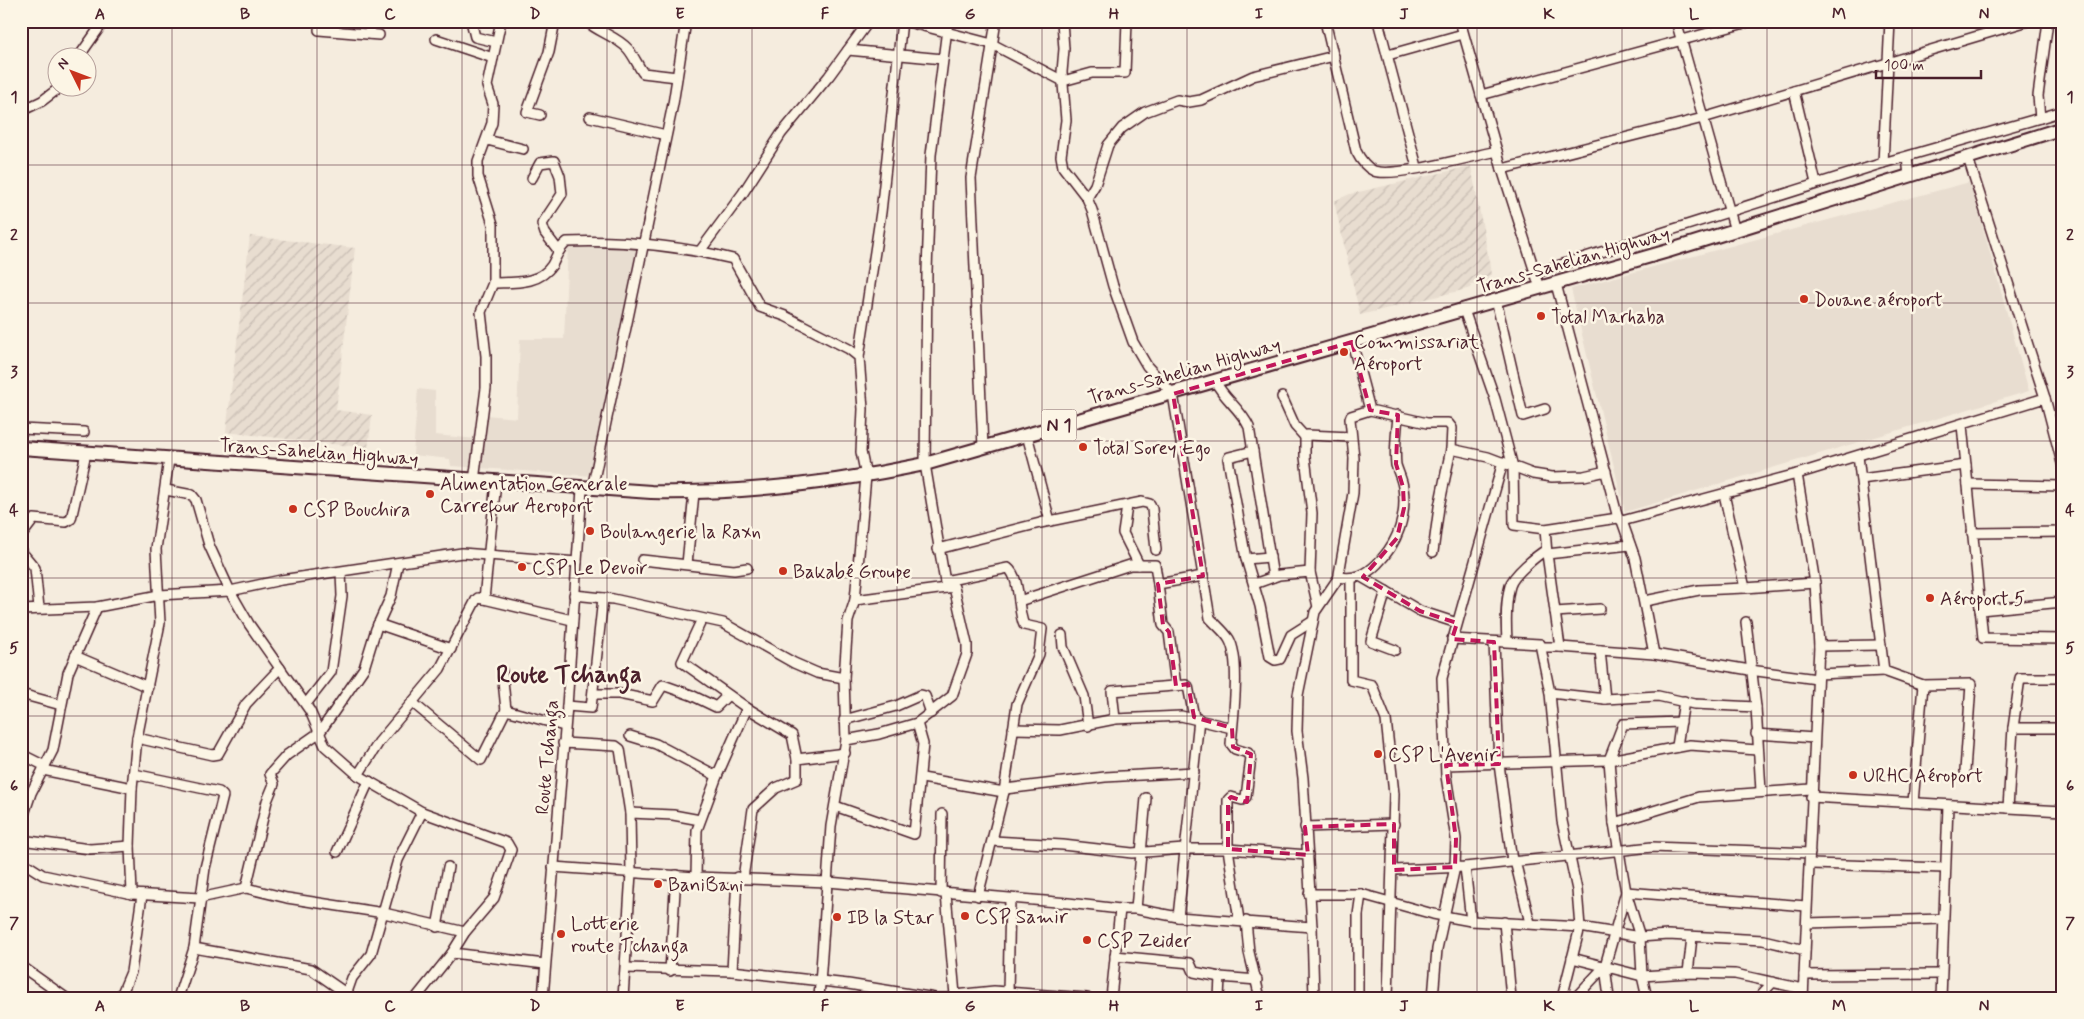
<svg xmlns="http://www.w3.org/2000/svg" width="2084" height="1019" font-family="Mynerve,sans-serif">
	<defs>
		<pattern id="industrial-furrows" width="10" height="10" patternUnits="userSpaceOnUse" patternTransform="scale(1.25)"><rect width="10" height="10" fill="#e8ddd0"/><path d="M-1 1l2-2M0 10L10 0M9 11l2-2" fill="none" stroke="#c8bdb3"/></pattern>
	</defs>
	<rect width="100%" height="100%" fill="#f5ecde"/>
	<filter id="ink" filterUnits="userSpaceOnUse"><feTurbulence type="fractalNoise" baseFrequency=".02" numOctaves="2"/><feDisplacementMap in="SourceGraphic" scale="10" xChannelSelector="R" yChannelSelector="G"/><feConvolveMatrix kernelMatrix="1 2 1 2 8 2 1 2 1" color-interpolation-filters="sRGB"/></filter>
	<g filter="url(#ink)">
		<g fill="#e8ddd0">
			<path d="M1970,182L2029,391L1625,512L1571,289Z"/>
			<path d="M568,244L639,247L593,476L451,466L450,459L413,455L418,389L435,391V435L477,439L486,415L517,418L520,339H564Z"/>
		</g>
		<g fill="url(#industrial-furrows)">
			<path d="M1471,166L1489,260L1491,275L1487,276L1488,281L1471,285V288L1360,315L1334,201L1350,194Z"/>
			<path d="M250,236L355,248L336,410L372,415L368,448L226,432Z"/>
		</g>
		<g fill="none" stroke-linecap="round" stroke-linejoin="round">
			<defs>
				<g id="minor">
					<path d="M320,21L319,30L379,35"/>
					<path d="M471,21L475,37L496,42"/>
					<path d="M586,21C598,32 618,37 628,49C634,56 638,66 643,73L677,77"/>
					<path d="M904,21L992,44L1063,81L1092,73H1125L1127,21"/>
					<path d="M1062,21L1064,49L1062,72L1066,120L1061,156L1063,167L1087,198L1092,210L1113,286L1133,342L1147,366L1173,394L1210,618C1216,625 1224,631 1229,639C1241,659 1233,720 1231,744L1235,749L1248,753L1251,757L1246,797L1242,800L1231,797L1228,800V849L1239,920"/>
					<path d="M1325,21L1356,151C1360,159 1365,167 1374,171C1394,178 1473,156 1497,151"/>
					<path d="M1378,21L1417,167"/>
					<path d="M1460,21L1502,169L1540,288"/>
					<path d="M1676,21L1735,231"/>
					<path d="M1890,21L1883,163L2040,118L2038,96L2048,21"/>
					<path d="M370,34L371,21"/>
					<path d="M436,39L493,58"/>
					<path d="M848,50L943,59"/>
					<path d="M1388,55L1463,34"/>
					<path d="M78,58L104,21"/>
					<path d="M1794,91L1816,183"/>
					<path d="M1481,95L1752,21"/>
					<path d="M21,111L42,101L59,88"/>
					<path d="M540,115L527,112L549,52L555,21"/>
					<path d="M590,117L666,135"/>
					<path d="M2040,118L2063,111"/>
					<path d="M487,140L523,149"/>
					<path d="M1907,157L1909,176"/>
					<path d="M1502,169L1703,118L2028,21"/>
					<path d="M532,178L540,163L554,161L560,176L562,194L542,224L545,233L558,250"/>
					<path d="M1087,198L1095,185L1108,145L1122,128L1145,112L1177,100L1189,102L1201,100L1253,76L1334,56"/>
					<path d="M700,251L743,193L781,134L829,76L869,21"/>
					<path d="M1535,273L1883,163"/>
					<path d="M493,283C513,282 539,285 552,265C557,256 558,249 567,242C622,240 680,246 733,259L760,307L785,316L849,349L859,357L863,409L861,452L866,476L855,600L848,621L844,678L846,740L831,826L819,998"/>
					<path d="M1556,284L1618,518L1622,521L1635,558L1654,654"/>
					<path d="M1496,300L1523,416L1545,409"/>
					<path d="M1464,310L1495,399L1513,467L1514,525L1545,529"/>
					<path d="M1352,342L1370,410L1427,423H1448L1452,428L1451,449"/>
					<path d="M859,357L881,212L902,21"/>
					<path d="M1215,381C1225,400 1240,408 1249,427L1273,577"/>
					<path d="M1282,397L1295,426L1305,437"/>
					<path d="M2045,398L2063,467"/>
					<path d="M1370,410L1351,416L1350,419L1354,458L1353,493L1339,574V577C1355,580 1366,575 1377,564C1398,543 1407,516 1403,487C1402,479 1398,472 1396,465C1394,449 1397,431 1398,415"/>
					<path d="M1962,425L1983,638L2063,639"/>
					<path d="M21,429L84,432"/>
					<path d="M1027,435L1050,521"/>
					<path d="M983,447L971,178L996,21"/>
					<path d="M1253,451L1229,457L1228,459L1246,559L1260,606L1270,657L1275,660L1280,659L1291,635L1313,621"/>
					<path d="M1797,474L1815,583L1819,646L1803,998"/>
					<path d="M1861,479L1966,465"/>
					<path d="M474,481L486,388V356L481,312L493,283V224L478,176V161L492,123L493,104L487,86L501,21"/>
					<path d="M1968,484L2063,486"/>
					<path d="M592,489L673,104L686,21"/>
					<path d="M166,490L192,495L196,500L209,545L230,591L249,624L310,711L325,746L358,775L422,812L398,860L371,954L352,978L345,998"/>
					<path d="M1724,494L1745,588L1815,583"/>
					<path d="M1127,506L1123,533L1139,565"/>
					<path d="M1622,521L1797,474L2045,398L1968,158"/>
					<path d="M1972,533L2063,532"/>
					<path d="M21,536L34,519L66,522L71,519L86,453"/>
					<path d="M938,549L1040,523L1142,502L1150,504L1152,509L1156,550"/>
					<path d="M21,551L35,568L39,608"/>
					<path d="M1433,552L1439,507L1451,449L1488,457L1533,474L1552,477L1584,476L1606,471"/>
					<path d="M1547,554L1630,545"/>
					<path d="M1246,559L1270,557"/>
					<path d="M642,560L734,570L747,568"/>
					<path d="M687,564L694,493"/>
					<path d="M1310,572L1312,513L1305,457V437L1307,435L1351,437"/>
					<path d="M1360,576L1420,611L1457,623"/>
					<path d="M1351,579V680L1372,685L1386,720L1394,794L1388,998"/>
					<path d="M945,581L1008,568C1021,578 1017,611 1024,625L1042,629L1039,654L1017,704L1004,792L978,896"/>
					<path d="M1158,584L1163,625L1169,632L1170,640L1176,686"/>
					<path d="M1254,584L1279,575L1310,572L1318,607"/>
					<path d="M1386,591L1371,641L1395,650"/>
					<path d="M574,595L613,599L723,623L794,663L817,673L844,678"/>
					<path d="M484,599L572,620"/>
					<path d="M855,600L946,588"/>
					<path d="M1019,601L1130,565H1155L1158,584L1203,576"/>
					<path d="M1645,601L1699,590L1745,588"/>
					<path d="M21,610L97,607L159,595L230,591L281,580L462,553L577,562"/>
					<path d="M1980,610L2063,602"/>
					<path d="M1555,612L1600,609"/>
					<path d="M702,619L682,662L747,708L792,735L797,759"/>
					<path d="M1746,622L1756,707L1761,791"/>
					<path d="M378,624L451,649"/>
					<path d="M1062,635L1063,647L1084,696L1088,726"/>
					<path d="M1452,639L1540,644L1550,693L1562,821L1577,890L1580,927L1562,998"/>
					<path d="M1507,641C1506,624 1505,603 1510,586C1513,575 1536,556 1546,550"/>
					<path d="M1494,642L1499,764L1512,861"/>
					<path d="M1819,646L1881,645"/>
					<path d="M1541,647H1560L1547,554L1545,529L1618,518"/>
					<path d="M1560,647L1654,654L1750,670L1817,679"/>
					<path d="M1600,650L1605,699"/>
					<path d="M75,656L148,687"/>
					<path d="M1884,671L1923,685L1971,684L1965,771"/>
					<path d="M1818,674L1884,671L1858,456"/>
					<path d="M1550,693L1605,699L1658,696L1694,704L1756,707"/>
					<path d="M21,694L61,705"/>
					<path d="M593,694H619L653,701L663,685L691,695L716,707L728,695"/>
					<path d="M413,703L481,760L506,710L502,671"/>
					<path d="M306,704L331,672L342,596L341,572"/>
					<path d="M567,706L591,708L603,598"/>
					<path d="M506,710L564,726"/>
					<path d="M1115,719L1112,691L1186,685L1188,686L1194,717"/>
					<path d="M844,720L896,706L921,695L925,696L931,713"/>
					<path d="M2013,728H2063"/>
					<path d="M1013,729L1060,730L1115,719L1181,716L1232,728"/>
					<path d="M1756,734L1814,738"/>
					<path d="M630,736L656,744L717,776"/>
					<path d="M137,738L212,755L218,754L246,704L280,668"/>
					<path d="M846,740L879,734L917,723L952,696L967,654V644L954,587L946,588L925,464L927,271L931,155L948,21"/>
					<path d="M563,743L616,746L620,749L630,813L631,873L623,998"/>
					<path d="M1677,746L1684,701"/>
					<path d="M21,754L45,766"/>
					<path d="M1446,765L1609,760L1690,745L1757,750"/>
					<path d="M43,770L132,788"/>
					<path d="M134,774L219,792L223,796L205,868L194,948L178,998"/>
					<path d="M358,775L379,742L440,669L476,600L478,598L484,599L496,482"/>
					<path d="M922,778L1004,792"/>
					<path d="M1005,789L1105,777L1194,772"/>
					<path d="M1811,797L2063,811"/>
					<path d="M1913,803L1923,685"/>
					<path d="M835,806L914,834L923,744L917,723"/>
					<path d="M2008,808L2013,728L2020,678H2063"/>
					<path d="M630,813L673,815L700,820"/>
					<path d="M21,823L31,793L53,750L68,673L97,607"/>
					<path d="M1614,823L1699,797L1811,789"/>
					<path d="M1305,827L1394,824"/>
					<path d="M21,840L90,849L130,846"/>
					<path d="M993,841L1063,845L1132,853L1184,849H1228L1308,855"/>
					<path d="M337,852L369,781"/>
					<path d="M21,861L43,875L132,894L200,898L246,888L287,898L384,913L465,932"/>
					<path d="M1515,861L1530,923"/>
					<path d="M1811,864L1945,868"/>
					<path d="M553,867L696,877L828,882L1068,903L1120,909H1136L1178,917L1312,927L1314,998"/>
					<path d="M1465,867L1471,921"/>
					<path d="M1394,870L1465,867L1652,847L1810,853"/>
					<path d="M696,877L697,830L717,776L747,708"/>
					<path d="M743,878L753,809L776,788L797,779V759L845,753"/>
					<path d="M246,888L267,801L274,784L270,774L287,755L320,732L364,668L376,629L391,596L398,563"/>
					<path d="M1626,892L1806,906"/>
					<path d="M941,893L942,814"/>
					<path d="M132,894L130,846L132,788L137,738L160,623L156,549L169,459"/>
					<path d="M946,894L955,995L994,991L1087,998"/>
					<path d="M1309,894H1361"/>
					<path d="M1136,909L1146,798"/>
					<path d="M1178,917L1199,719"/>
					<path d="M1246,921L1249,952L1260,998"/>
					<path d="M1504,922L1511,998"/>
					<path d="M1807,923L1943,919"/>
					<path d="M437,927L448,867"/>
					<path d="M1312,927L1303,778L1297,731L1298,695L1315,612L1339,577"/>
					<path d="M194,948L311,969L347,994"/>
					<path d="M452,953L545,964"/>
					<path d="M1115,956L1190,963L1194,972L1220,977"/>
					<path d="M1572,958L1642,976L1688,973L1735,974L1803,989"/>
					<path d="M21,966L66,998"/>
					<path d="M1605,966L1609,998"/>
					<path d="M626,968L732,971L848,984L935,998"/>
					<path d="M670,971L676,875"/>
					<path d="M732,971L737,877"/>
					<path d="M1688,973L1692,937"/>
					<path d="M1804,975L1940,974"/>
					<path d="M1008,992L1010,899"/>
					<path d="M120,998L131,972L142,895"/>
					<path d="M416,998L452,953L465,932L494,898L511,850L507,843L422,812"/>
					<path d="M543,998L567,706L582,489"/>
					<path d="M936,998H948"/>
					<path d="M1111,998L1120,909"/>
					<path d="M1219,998L1220,977L1257,980"/>
					<path d="M1358,998V915L1361,894L1433,914L1471,921L1580,927L1640,937L1668,935L1763,940L1805,950"/>
					<path d="M1433,998L1437,949L1455,867L1456,839L1446,776L1442,678L1503,462"/>
					<path d="M1575,998L1605,966L1626,892"/>
					<path d="M1647,998L1642,976L1640,937L1626,892L1614,823L1609,760L1623,724L1681,722"/>
					<path d="M1758,998L1773,982"/>
					<path d="M1941,998L1948,805"/>
				</g>
				<path id="highway" d="M21,448L651,492C744,494 834,483 925,464L1668,251L2063,128"/>
			</defs>
			<use href="#minor" stroke="#4a1f2b" stroke-width="12"/>
			<use href="#highway" stroke="#4a1f2b" stroke-width="16"/>
			<use href="#minor" stroke="#fcf5e5" stroke-width="9"/>
			<use href="#highway" stroke="#fcf5e5" stroke-width="12"/>
		</g>
	</g>
	<path fill="none" stroke="#c2185b" stroke-width="4" stroke-dasharray="10 6" stroke-linejoin="round" d="M1352,342L1370,410L1398,415L1396,464L1403,487L1404,508L1397,538L1363,577L1420,611L1457,623L1452,639L1494,642L1499,764L1446,765L1456,839L1455,867L1394,870V824L1305,827L1308,855L1228,849V800L1231,797L1247,802L1251,754L1233,747L1232,728L1194,717L1188,684L1176,686L1169,632L1163,625L1158,584L1203,576L1173,394Z"/>
	<path fill="none" stroke="#4a1f2b" stroke-width="1" stroke-opacity="0.55" d="M172,21V998M317,21V998M462,21V998M607,21V998M752,21V998M897,21V998M1042,21V998M1187,21V998M1332,21V998M1477,21V998M1622,21V998M1767,21V998M1912,21V998M21,165H2063M21,303H2063M21,441H2063M21,578H2063M21,716H2063M21,854H2063"/>
	<g fill="#c8321e" stroke="#fcf5e5" stroke-width="2">
		<circle cx="1804" cy="299" r="5"/>
		<circle cx="1541" cy="316" r="5"/>
		<circle cx="1344" cy="352" r="5"/>
		<circle cx="1083" cy="447" r="5"/>
		<circle cx="430" cy="494" r="5"/>
		<circle cx="293" cy="509" r="5"/>
		<circle cx="590" cy="531" r="5"/>
		<circle cx="522" cy="567" r="5"/>
		<circle cx="783" cy="571" r="5"/>
		<circle cx="1930" cy="598" r="5"/>
		<circle cx="1378" cy="754" r="5"/>
		<circle cx="1853" cy="775" r="5"/>
		<circle cx="658" cy="884" r="5"/>
		<circle cx="965" cy="916" r="5"/>
		<circle cx="837" cy="917" r="5"/>
		<circle cx="561" cy="934" r="5"/>
		<circle cx="1087" cy="940" r="5"/>
	</g>
	<g text-anchor="middle" stroke-width="5" stroke-linejoin="round" paint-order="stroke">
		<rect fill="#fcf5e5" stroke="#7f5f63" stroke-width="1" x="1041.5" y="409.5" width="35" height="31" rx="4"/>
		<g font-size="18" font-weight="bold" fill="#4a1f2b">
			<text x="1059" y="431">N 1</text>
		</g>
		<g font-size="19" fill="#4a1f2b" stroke="#fcf5e5">
			<text transform="translate(1573 259) rotate(-16)" y="7">Trans-Sahelian Highway</text>
			<text transform="translate(1184 370) rotate(-16)" y="7">Trans-Sahelian Highway</text>
			<text transform="translate(319 451) rotate(4)" y="7">Trans-Sahelian Highway</text>
			<text transform="translate(546 757) rotate(-85)" y="7">Route Tchanga</text>
		</g>
		<g font-size="19" fill="#4a1f2b" stroke="#fcf5e5" text-anchor="start">
			<text x="1814" y="306">Douane aéroport</text>
			<text x="1551" y="323">Total Marhaba</text>
			<text x="1354" y="348">Commissariat<tspan x="1354" dy="22">Aéroport</tspan></text>
			<text x="1093" y="454">Total Sorey Ego</text>
			<text x="440" y="490">Alimentation Generale<tspan x="440" dy="22">Carrefour Aeroport</tspan></text>
			<text x="303" y="516">CSP Bouchira</text>
			<text x="600" y="538">Boulangerie la Raxn</text>
			<text x="532" y="574">CSP Le Devoir</text>
			<text x="793" y="578">Bakabé Groupe</text>
			<text x="1940" y="605">Aéroport 5</text>
			<text x="1388" y="761">CSP L'Avenir</text>
			<text x="1863" y="782">URHC Aéroport</text>
			<text x="668" y="891">BaniBani</text>
			<text x="975" y="923">CSP Samir</text>
			<text x="847" y="924">IB la Star</text>
			<text x="571" y="930">Lotterie<tspan x="571" dy="22">route Tchanga</tspan></text>
			<text x="1097" y="947">CSP Zeider</text>
		</g>
		<g font-size="24" font-weight="bold" fill="#4a1f2b" stroke="#fcf5e5">
			<text x="569" y="682">Route Tchanga</text>
		</g>
	</g>
	<rect width="2084" height="1019" fill="none" stroke="#fcf5e5" stroke-width="55"/>
	<g transform="translate(72 72) rotate(312)"><circle r="24" fill="#fcf5e5" stroke="#b59f9b"/>
	<path d="M0-4L9 19L0 12L-9 19Z" fill="#c8321e"/>
	<text y="-8" font-size="14" font-weight="bold" text-anchor="middle" fill="#4a1f2b">N</text>
	</g>
	<path d="M1876 70v8h105v-8" fill="none" stroke="#4a1f2b" stroke-width="2.5"/>
	<text x="1884" y="70" font-size="15" fill="#4a1f2b" stroke="#fcf5e5" stroke-width="4" paint-order="stroke">100 m</text>
	<rect x="28" y="28" width="2028" height="964" fill="none" stroke="#4a1f2b" stroke-width="2"/>
	<g font-size="16" text-anchor="middle" font-weight="bold" fill="#4a1f2b">
		<text x="100" y="19">A</text>
		<text x="245" y="19">B</text>
		<text x="390" y="19">C</text>
		<text x="535" y="19">D</text>
		<text x="680" y="19">E</text>
		<text x="825" y="19">F</text>
		<text x="970" y="19">G</text>
		<text x="1114" y="19">H</text>
		<text x="1259" y="19">I</text>
		<text x="1404" y="19">J</text>
		<text x="1549" y="19">K</text>
		<text x="1694" y="19">L</text>
		<text x="1839" y="19">M</text>
		<text x="1984" y="19">N</text>
		<text x="14" y="102">1</text>
		<text x="2070" y="102">1</text>
		<text x="14" y="240">2</text>
		<text x="2070" y="240">2</text>
		<text x="14" y="377">3</text>
		<text x="2070" y="377">3</text>
		<text x="14" y="515">4</text>
		<text x="2070" y="515">4</text>
		<text x="14" y="653">5</text>
		<text x="2070" y="653">5</text>
		<text x="14" y="791">6</text>
		<text x="2070" y="791">6</text>
		<text x="14" y="928">7</text>
		<text x="2070" y="928">7</text>
		<text x="100" y="1011">A</text>
		<text x="245" y="1011">B</text>
		<text x="390" y="1011">C</text>
		<text x="535" y="1011">D</text>
		<text x="680" y="1011">E</text>
		<text x="825" y="1011">F</text>
		<text x="970" y="1011">G</text>
		<text x="1114" y="1011">H</text>
		<text x="1259" y="1011">I</text>
		<text x="1404" y="1011">J</text>
		<text x="1549" y="1011">K</text>
		<text x="1694" y="1011">L</text>
		<text x="1839" y="1011">M</text>
		<text x="1984" y="1011">N</text>
	</g>
</svg>
